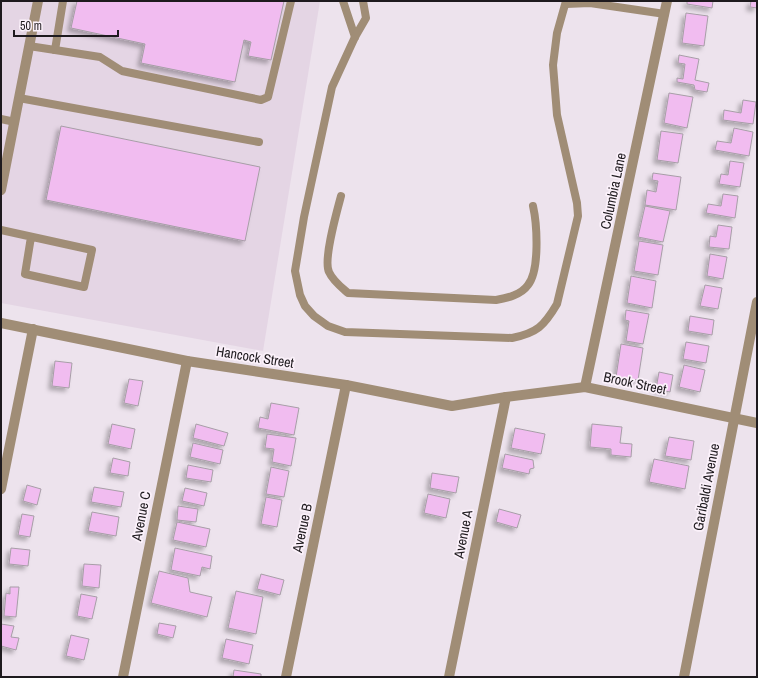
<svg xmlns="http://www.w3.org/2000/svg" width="758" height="678" font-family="'Archivo Narrow',sans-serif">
	<defs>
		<filter id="shadow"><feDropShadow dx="-3.5" dy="3.5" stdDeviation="2" flood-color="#0004"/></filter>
	</defs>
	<rect width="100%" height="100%" fill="#ede3ed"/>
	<path fill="#e4d5e4" d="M1,1H320L263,351L1,303Z"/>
	<g fill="#f1bcf0" stroke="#a79ea7" filter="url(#shadow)">
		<path d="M77,1H284L271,60L248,56L251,42L244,40L235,82L141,63L145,44L71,28Z"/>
		<path d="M687,1H713L712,8L687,4Z"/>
		<path d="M751,1H757V8L750,7Z"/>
		<path d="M686,13L708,16L704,46L682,43Z"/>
		<path d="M679,55L699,59L695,80L709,83L707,92L695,90L694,85L677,82V78L683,79L685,64L678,63Z"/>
		<path d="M669,93L693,97L687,128L664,123Z"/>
		<path d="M743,100L756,102L753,124L723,120L724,110L741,113Z"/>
		<path d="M61,126L260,167L245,241L46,200Z"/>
		<path d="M734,128L753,132L749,156L715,150L717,141L731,143Z"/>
		<path d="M661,131L683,134L678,163L657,160Z"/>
		<path d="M730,161L744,163L740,187L719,184L721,174L728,175Z"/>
		<path d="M653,173L681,177L676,210L645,205L647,190L656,192L658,181L652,180Z"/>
		<path d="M723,194L738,196L735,218L706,213L708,204L721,206Z"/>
		<path d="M645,206L670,211L663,242L638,237Z"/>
		<path d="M718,225L732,227L729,249L709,247L710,236L716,237Z"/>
		<path d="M639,241L663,245L658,275L634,271Z"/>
		<path d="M710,254L727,257L723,279L707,276Z"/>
		<path d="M631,276L656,281L652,308L627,303Z"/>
		<path d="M705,285L722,288L718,309L700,306Z"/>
		<path d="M626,310L649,314L643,344L626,341L629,321L625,320Z"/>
		<path d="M690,316L714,320L712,335L688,331Z"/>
		<path d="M686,342L709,346L706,363L683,359Z"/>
		<path d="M621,344L643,348L638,380L616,377Z"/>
		<path d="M55,361L72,363L69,388L52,386Z"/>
		<path d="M684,365L705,370L700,392L679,387Z"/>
		<path d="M659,372L673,375L670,392L656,389Z"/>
		<path d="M129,379L143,381L138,406L124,403Z"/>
		<path d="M271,403L299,408L294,435L258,428L260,417L268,419Z"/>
		<path d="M112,424L135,429L131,449L108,444Z"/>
		<path d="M196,424L228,433L224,446L193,438Z"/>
		<path d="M592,424L622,427L620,443L632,444L631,457L611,455V449L590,447Z"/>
		<path d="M515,428L545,434L541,454L511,448Z"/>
		<path d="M267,434L296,438L291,466L272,462L274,449L265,448Z"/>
		<path d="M669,437L694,441L691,460L665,456Z"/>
		<path d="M193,443L223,450L220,464L190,457Z"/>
		<path d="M505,454L533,460L534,468L530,469L529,474L502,468Z"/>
		<path d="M113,458L130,462L128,476L110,473Z"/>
		<path d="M654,459L689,466L685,489L649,482Z"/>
		<path d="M188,465L213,470L211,482L186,478Z"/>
		<path d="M271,467L289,471L284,497L266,494Z"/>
		<path d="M432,473L459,477L456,493L430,488Z"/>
		<path d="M27,485L41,489L37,505L23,501Z"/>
		<path d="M94,487L124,492L121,507L91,502Z"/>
		<path d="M185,488L207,493L204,506L182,501Z"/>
		<path d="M428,494L450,499L446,518L424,513Z"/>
		<path d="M266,497L282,500L277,527L261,524Z"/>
		<path d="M178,506L198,509L196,522L177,520Z"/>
		<path d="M499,509L521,515L517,528L496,522Z"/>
		<path d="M92,512L119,517L116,536L88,531Z"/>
		<path d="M22,514L34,516L30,537L18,535Z"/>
		<path d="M177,522L210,529L206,547L173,540Z"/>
		<path d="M11,548L30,550L28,566L9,564Z"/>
		<path d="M175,548L212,556L210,569L202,567L200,576L171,570Z"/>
		<path d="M84,564L101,565L99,588L82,586Z"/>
		<path d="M159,571L188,578L190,592L212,597L207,617L151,603Z"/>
		<path d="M261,574L284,580L280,595L257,589Z"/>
		<path d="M10,587H19L16,617L4,616L6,593L10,594Z"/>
		<path d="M236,591L263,597L256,634L228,628Z"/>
		<path d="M81,594L97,597L92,619L77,616Z"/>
		<path d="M159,623L176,626L173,638L157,634Z"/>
		<path d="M1,624L14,626L11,637L19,638L16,650L1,646Z"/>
		<path d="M71,635L89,639L84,660L66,656Z"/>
		<path d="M226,639L253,645L249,664L222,658Z"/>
		<path d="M234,670L261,674V677H233Z"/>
	</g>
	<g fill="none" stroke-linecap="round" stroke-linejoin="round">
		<g stroke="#a08d76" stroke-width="8">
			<path d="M343,1L355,37"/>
			<path d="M363,1L366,18L355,37L332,87L304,217L295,271L300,295L305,306L314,316L328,326L345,332L512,338C537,333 544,326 557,304L578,216L577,203L557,115L553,65L557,33L566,1"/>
			<path d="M566,4L590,3L665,14"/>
			<path d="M29,46L55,50L63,1"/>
			<path d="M55,50L100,57L122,71L261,100L268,97L291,1"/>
			<path d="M19,98L259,142"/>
			<path d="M1,119L15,122"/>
			<path d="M341,196C337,211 323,260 329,272C333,281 341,287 348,293L496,300C507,298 521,295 528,285C540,270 537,224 533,206"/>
			<path d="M1,230L92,250L84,287L25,274L31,237"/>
		</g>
		<g stroke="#a08d76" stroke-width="10">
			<path d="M1,190L38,1"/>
			<path d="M1,323L187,361L346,385L452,406L506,397L585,387L757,423"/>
			<path d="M585,387L667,1"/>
			<path d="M1,489L33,329"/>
			<path d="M123,677L187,361"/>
			<path d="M286,677L346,385"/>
			<path d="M449,677L506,397"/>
			<path d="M684,677L757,302"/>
		</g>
	</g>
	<g text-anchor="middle" stroke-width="3.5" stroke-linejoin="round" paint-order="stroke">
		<g font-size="14" fill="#1e1a1e" stroke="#fbf1fa">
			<text transform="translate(613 191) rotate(-78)" y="5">Columbia Lane</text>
			<text transform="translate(255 357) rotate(9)" y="5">Hancock Street</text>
			<text transform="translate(635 383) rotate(12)" y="5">Brook Street</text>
			<text transform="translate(706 487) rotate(-79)" y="5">Garibaldi Avenue</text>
			<text transform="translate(141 516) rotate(-79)" y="5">Avenue C</text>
			<text transform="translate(302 528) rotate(-78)" y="5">Avenue B</text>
			<text transform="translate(463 534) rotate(-79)" y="5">Avenue A</text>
		</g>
	</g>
	<rect width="758" height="678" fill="none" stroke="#1e1a1e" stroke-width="4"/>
	<path d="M14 30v6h104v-6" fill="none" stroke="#1e1a1e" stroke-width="2"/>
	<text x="20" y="30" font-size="12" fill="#1e1a1e" stroke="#fbf1fa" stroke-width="3" paint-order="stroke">50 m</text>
</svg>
